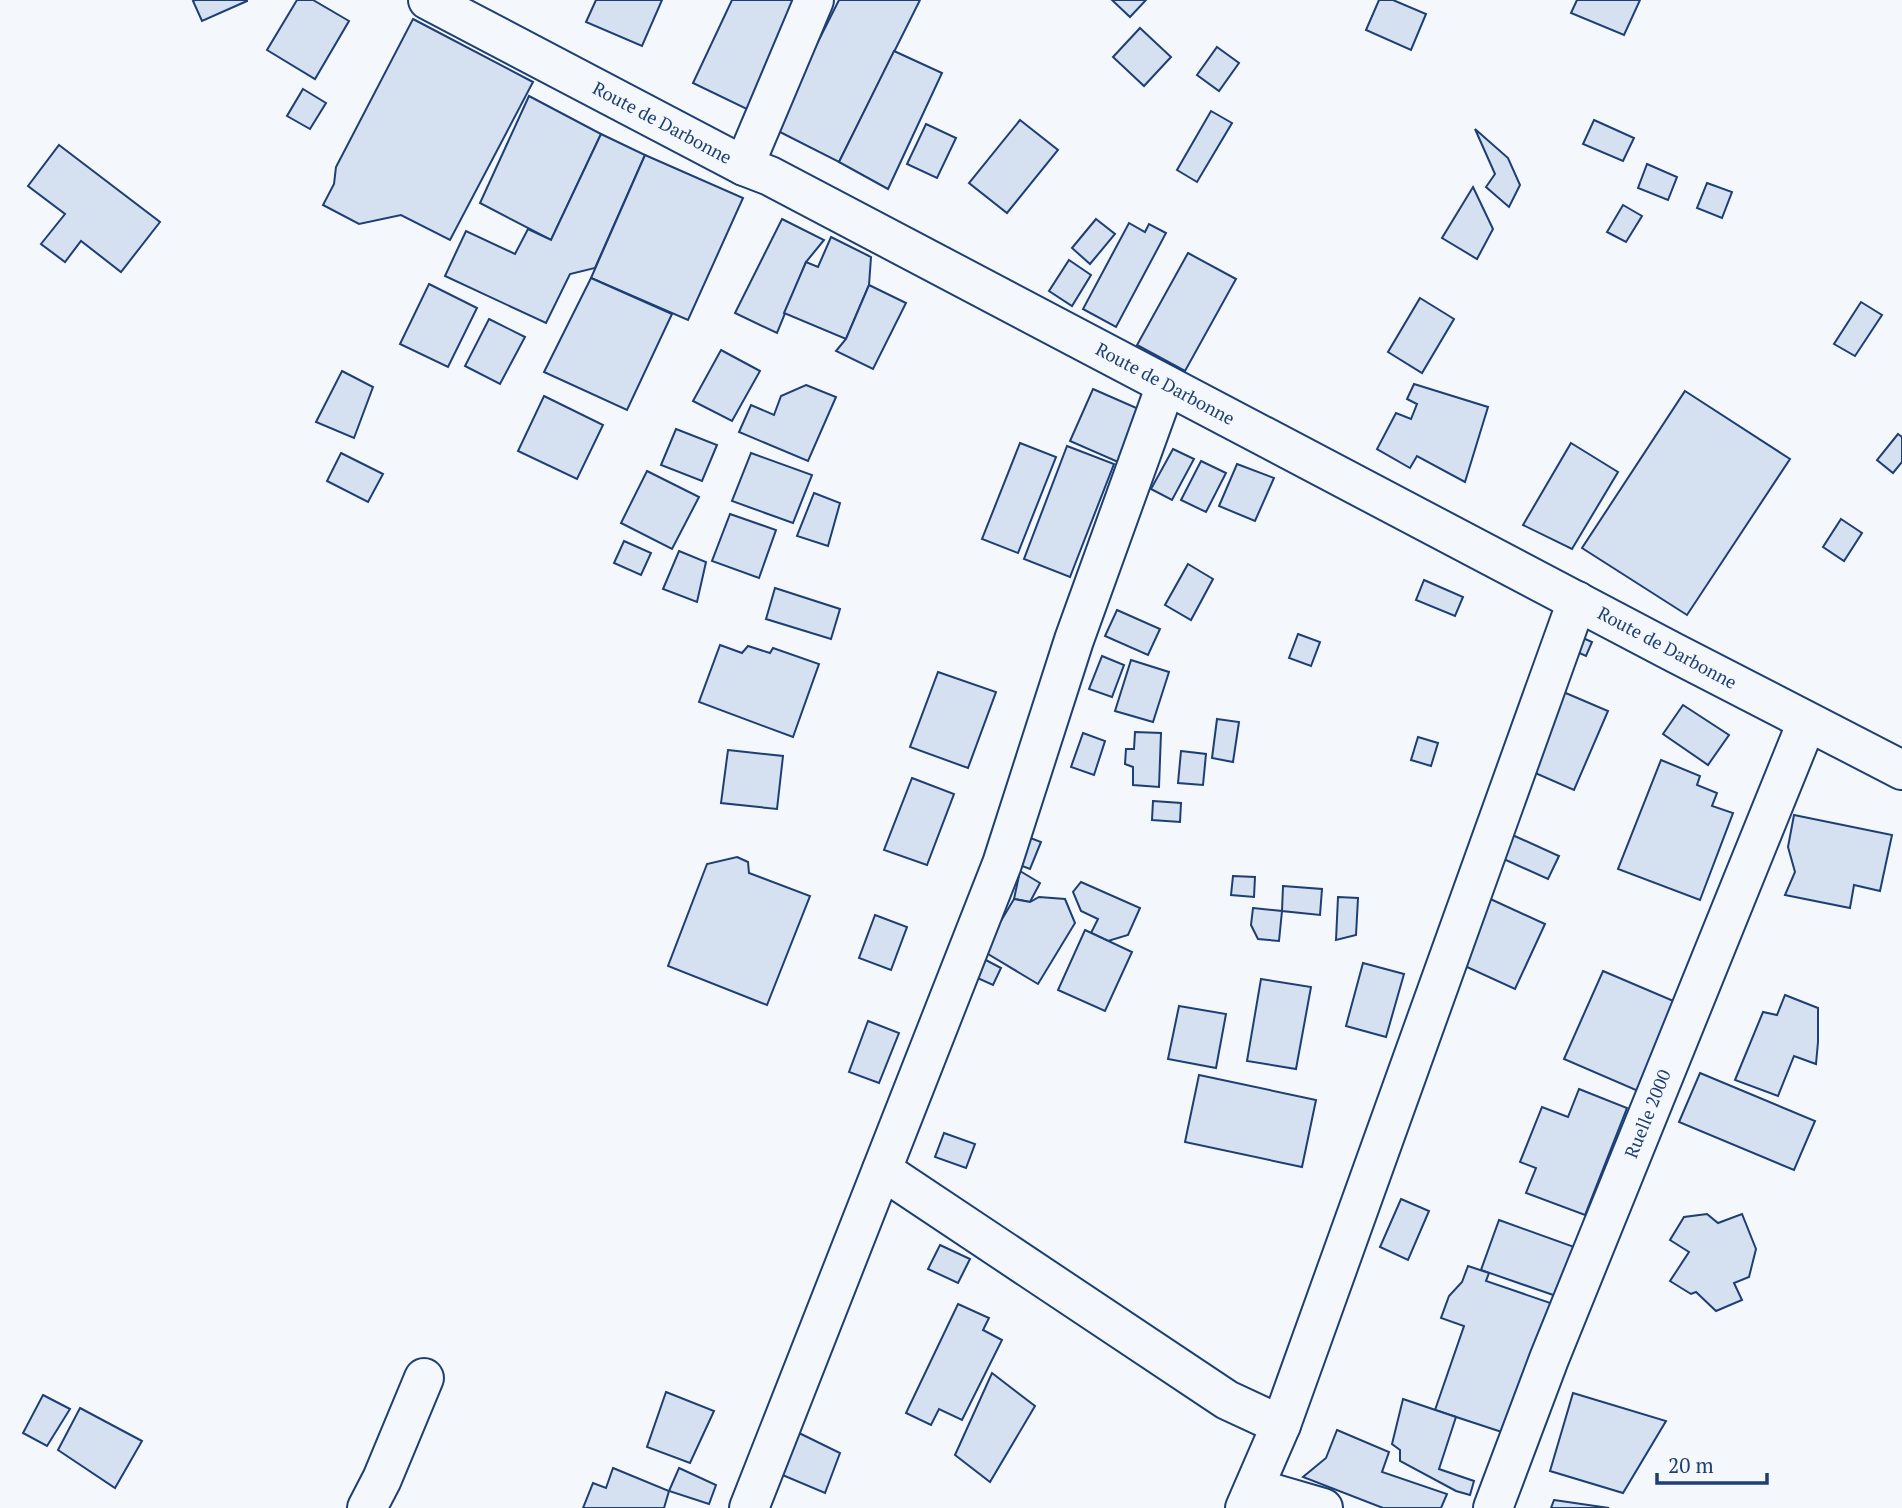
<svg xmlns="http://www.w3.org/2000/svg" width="1902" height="1508" font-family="'PT Serif',serif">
	<rect width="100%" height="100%" fill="#f4f7fb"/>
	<g fill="#d5e0f0" stroke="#1d3f73" stroke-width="2">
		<path d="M195,0H247V1L202,21L193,1Z"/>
		<path d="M297,0H313L349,21L315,79L267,50Z"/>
		<path d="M596,0H662L642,46L586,22Z"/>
		<path d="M732,0H809L755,113L693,83Z"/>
		<path d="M839,0H920L839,162L774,129Z"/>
		<path d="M1112,0H1146L1130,17Z"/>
		<path d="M1379,0H1393L1426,14L1411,50L1366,30Z"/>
		<path d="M1577,0H1640L1624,35L1571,13Z"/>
		<path d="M413,19L533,82L450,240L401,215L359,224L323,205L334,184L336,167Z"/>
		<path d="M1140,28L1171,57L1144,86L1113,57Z"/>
		<path d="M1217,47L1239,63L1219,91L1197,75Z"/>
		<path d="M894,51L942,73L888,189L839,162Z"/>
		<path d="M303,89L326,103L310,129L287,116Z"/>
		<path d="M529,96L601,134L551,240L480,203Z"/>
		<path d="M1211,111L1232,123L1197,182L1177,170Z"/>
		<path d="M1020,120L1058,150L1007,213L969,183Z"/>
		<path d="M1594,120L1634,138L1623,161L1583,144Z"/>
		<path d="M926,124L956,138L937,178L907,164Z"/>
		<path d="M1475,129L1508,158L1520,185L1509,207L1486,187L1495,174Z"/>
		<path d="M601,134L645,155L595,268L570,274L546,323L445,276L466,231L515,254L528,229L551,240Z"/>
		<path d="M59,145L160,222L121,272L81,241L65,262L41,244L65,214L28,186Z"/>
		<path d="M645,155L743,198L688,320L591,278Z"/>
		<path d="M1647,164L1677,177L1668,200L1638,188Z"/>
		<path d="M1707,183L1732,192L1722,218L1697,208Z"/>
		<path d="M1473,187L1493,229L1477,259L1442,238Z"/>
		<path d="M1623,205L1642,216L1626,242L1607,232Z"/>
		<path d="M782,219L824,240L806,262L777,333L735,313Z"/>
		<path d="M1096,219L1115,234L1090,264L1072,248Z"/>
		<path d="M1129,223L1145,232L1149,224L1166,233L1116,327L1083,309Z"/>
		<path d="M831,237L871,257L869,285L846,339L784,313L806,262L818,267Z"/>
		<path d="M1188,253L1236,279L1185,371L1137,345Z"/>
		<path d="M1069,260L1091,275L1072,306L1049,291Z"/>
		<path d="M591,278L672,314L627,410L544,372Z"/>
		<path d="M429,284L477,308L448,367L400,344Z"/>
		<path d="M869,285L906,303L873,369L836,351L846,339Z"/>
		<path d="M1420,298L1454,319L1422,373L1388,352Z"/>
		<path d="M1861,302L1882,315L1855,356L1834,344Z"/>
		<path d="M489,319L525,337L500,384L465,366Z"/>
		<path d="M721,350L760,371L732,421L693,401Z"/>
		<path d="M342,371L373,387L354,438L316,422Z"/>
		<path d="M1414,384L1488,407L1465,482L1417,456L1410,468L1377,449L1396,413L1411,419L1417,404L1407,399Z"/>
		<path d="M806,385L836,397L808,461L739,432L751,405L774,415L781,396Z"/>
		<path d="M1093,389L1141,410L1118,462L1070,441Z"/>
		<path d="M1685,391L1790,459L1687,615L1582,548Z"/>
		<path d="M544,396L603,425L577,479L518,451Z"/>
		<path d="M676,429L717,445L702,481L661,465Z"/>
		<path d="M1898,434L1902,437V462L1893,473L1877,460Z"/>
		<path d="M1020,443L1056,457L1018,553L982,539Z"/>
		<path d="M1571,443L1618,472L1572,549L1523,525Z"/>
		<path d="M1067,446L1114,464L1070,577L1024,559Z"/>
		<path d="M1173,449L1194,459L1172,500L1151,489Z"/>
		<path d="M341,453L383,474L368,502L327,481Z"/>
		<path d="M751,453L812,475L793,523L732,501Z"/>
		<path d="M1201,461L1226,473L1206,512L1181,500Z"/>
		<path d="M1237,464L1274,478L1255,521L1219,506Z"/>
		<path d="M647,471L699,497L672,549L621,523Z"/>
		<path d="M814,493L840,503L828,546L797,536Z"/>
		<path d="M730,514L776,530L759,578L712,561Z"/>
		<path d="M1841,519L1862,533L1844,561L1823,547Z"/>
		<path d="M624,541L651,553L641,575L614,563Z"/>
		<path d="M679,551L706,562L697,602L663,589Z"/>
		<path d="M1188,564L1213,579L1191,620L1165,605Z"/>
		<path d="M1424,580L1463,597L1455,616L1416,600Z"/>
		<path d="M775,588L840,609L831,639L766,619Z"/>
		<path d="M1117,610L1160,629L1148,655L1105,636Z"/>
		<path d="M1298,634L1320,642L1311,666L1289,658Z"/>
		<path d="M1574,634L1592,642L1586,656L1568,648Z"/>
		<path d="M720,645L742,653L748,646L770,653L773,648L819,664L793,737L699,702Z"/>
		<path d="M1102,656L1124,665L1112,697L1089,689Z"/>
		<path d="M1131,660L1169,672L1153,722L1115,711Z"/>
		<path d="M938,672L996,692L968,768L910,747Z"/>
		<path d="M1561,691L1608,711L1574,790L1526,769Z"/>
		<path d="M1683,705L1729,735L1708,765L1663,734Z"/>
		<path d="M1217,719L1239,722L1233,762L1212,758Z"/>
		<path d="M1135,732L1161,733L1159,787L1133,785V767L1125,764L1126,749H1134Z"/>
		<path d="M1083,733L1105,741L1094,775L1071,767Z"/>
		<path d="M1418,737L1438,743L1431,766L1411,760Z"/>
		<path d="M728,750L783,756L777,809L721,803Z"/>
		<path d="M1181,751L1206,754L1203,785L1178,783Z"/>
		<path d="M1661,760L1700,776L1697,785L1717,793L1712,806L1733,813L1700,900L1618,869Z"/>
		<path d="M912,778L954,794L927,865L884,850Z"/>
		<path d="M1153,801L1181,803L1180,822L1152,820Z"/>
		<path d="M1794,815L1892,835L1880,891L1854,885L1850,908L1785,895L1795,872L1788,847Z"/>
		<path d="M1508,833L1559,856L1548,879L1497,856Z"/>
		<path d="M1020,834L1041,842L1030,869L1009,861Z"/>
		<path d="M737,857L748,862L749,873L810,896L767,1005L668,966L707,864Z"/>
		<path d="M1020,871L1040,883L1030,902L1014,899Z"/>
		<path d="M1233,876L1255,877L1254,897L1231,895Z"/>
		<path d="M1081,882L1140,908L1128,935L1108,941L1091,933L1098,919L1081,911L1073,892Z"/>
		<path d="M1283,886L1322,889L1320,915L1282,911Z"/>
		<path d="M1039,897L1065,899L1075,923L1038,984L983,951L1014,899L1030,902Z"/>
		<path d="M1338,897L1358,898L1356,935L1336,940Z"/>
		<path d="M1486,897L1545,924L1515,989L1456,962Z"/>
		<path d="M1253,908L1282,911L1279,941L1258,939L1251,925Z"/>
		<path d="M875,915L907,927L891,970L859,958Z"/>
		<path d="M1085,930L1132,952L1105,1011L1058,990Z"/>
		<path d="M982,958L1001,968L993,985L973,976Z"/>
		<path d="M1363,963L1404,974L1386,1037L1346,1026Z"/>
		<path d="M1603,971L1690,1008L1652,1097L1564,1059Z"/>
		<path d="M1261,979L1311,987L1296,1069L1247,1061Z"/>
		<path d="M1785,995L1818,1008V1042L1816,1064L1794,1056L1778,1096L1735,1080L1763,1012L1777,1015Z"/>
		<path d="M1179,1006L1226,1014L1216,1068L1168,1059Z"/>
		<path d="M868,1021L899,1033L879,1083L849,1072Z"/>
		<path d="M1700,1073L1815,1121L1794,1170L1679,1122Z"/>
		<path d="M1199,1075L1316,1100L1302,1167L1185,1142Z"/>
		<path d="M1579,1089L1627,1108L1585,1215L1526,1193L1536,1168L1520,1162L1542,1107L1568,1117Z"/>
		<path d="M944,1133L975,1144L966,1168L935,1157Z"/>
		<path d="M1401,1199L1429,1211L1408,1260L1380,1247Z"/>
		<path d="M1707,1214L1718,1223L1742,1214L1756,1249L1749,1277L1734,1283L1742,1300L1716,1311L1696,1292L1691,1294L1670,1281L1689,1252L1670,1240L1684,1217Z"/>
		<path d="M1499,1220L1577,1248L1559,1297L1481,1270Z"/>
		<path d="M940,1245L970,1259L958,1283L928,1269Z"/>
		<path d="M1468,1266L1489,1273L1486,1281L1565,1308L1520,1438L1435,1410L1464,1326L1441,1318L1449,1296L1462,1282Z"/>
		<path d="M958,1304L989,1318L983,1330L1002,1340L962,1420L939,1409L931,1425L906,1413Z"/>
		<path d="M992,1373L1035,1406L990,1482L955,1455Z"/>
		<path d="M666,1392L714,1411L690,1463L647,1447Z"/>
		<path d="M1573,1393L1666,1421L1623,1493L1550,1471Z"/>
		<path d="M43,1395L70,1409L47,1446L23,1433Z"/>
		<path d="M1403,1399L1456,1417L1439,1469L1474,1481L1470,1495L1456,1491L1400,1461V1450L1392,1444Z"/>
		<path d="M80,1408L142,1441L115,1488L58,1450Z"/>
		<path d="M1337,1430L1389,1452L1382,1472L1447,1494L1441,1508H1383L1303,1477L1326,1458Z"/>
		<path d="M797,1432L840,1453L825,1493L780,1474Z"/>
		<path d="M613,1468L669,1491L664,1508H583L593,1483L606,1488Z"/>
		<path d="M679,1468L716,1485L709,1504L669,1491Z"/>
		<path d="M1554,1500L1609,1508H1551Z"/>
	</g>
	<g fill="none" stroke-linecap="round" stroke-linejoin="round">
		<defs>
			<g id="minor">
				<path d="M428,0L744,166L770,176L1673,652L1902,770"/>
				<path d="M744,166L814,0"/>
				<path d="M882,1170L1227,1400L1281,1425"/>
				<path d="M1254,1488L1323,1508"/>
				<path d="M367,1508L382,1479L424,1378"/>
				<path d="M749,1508L1002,864L1074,640L1166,385"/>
				<path d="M1245,1508L1281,1425L1577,601"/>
				<path d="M1493,1508L1549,1359L1807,722"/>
			</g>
		</defs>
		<use href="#minor" stroke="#1d3f73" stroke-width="42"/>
		<use href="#minor" stroke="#f4f7fb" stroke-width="38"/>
	</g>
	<g text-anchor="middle" stroke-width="5" stroke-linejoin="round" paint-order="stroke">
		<g font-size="18" fill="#1d3f73" stroke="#f4f7fb">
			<text transform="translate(662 123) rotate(28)" y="6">Route de Darbonne</text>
			<text transform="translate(1165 384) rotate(28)" y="6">Route de Darbonne</text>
			<text transform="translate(1667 648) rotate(28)" y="6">Route de Darbonne</text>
			<text transform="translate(1648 1114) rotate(-68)" y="6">Ruelle 2000</text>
		</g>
	</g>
	<path d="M1657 1473v10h110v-10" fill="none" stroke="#1d3f73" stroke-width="3.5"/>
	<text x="1668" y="1473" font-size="21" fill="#1d3f73" stroke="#f4f7fb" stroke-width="5" paint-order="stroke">20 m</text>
</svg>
